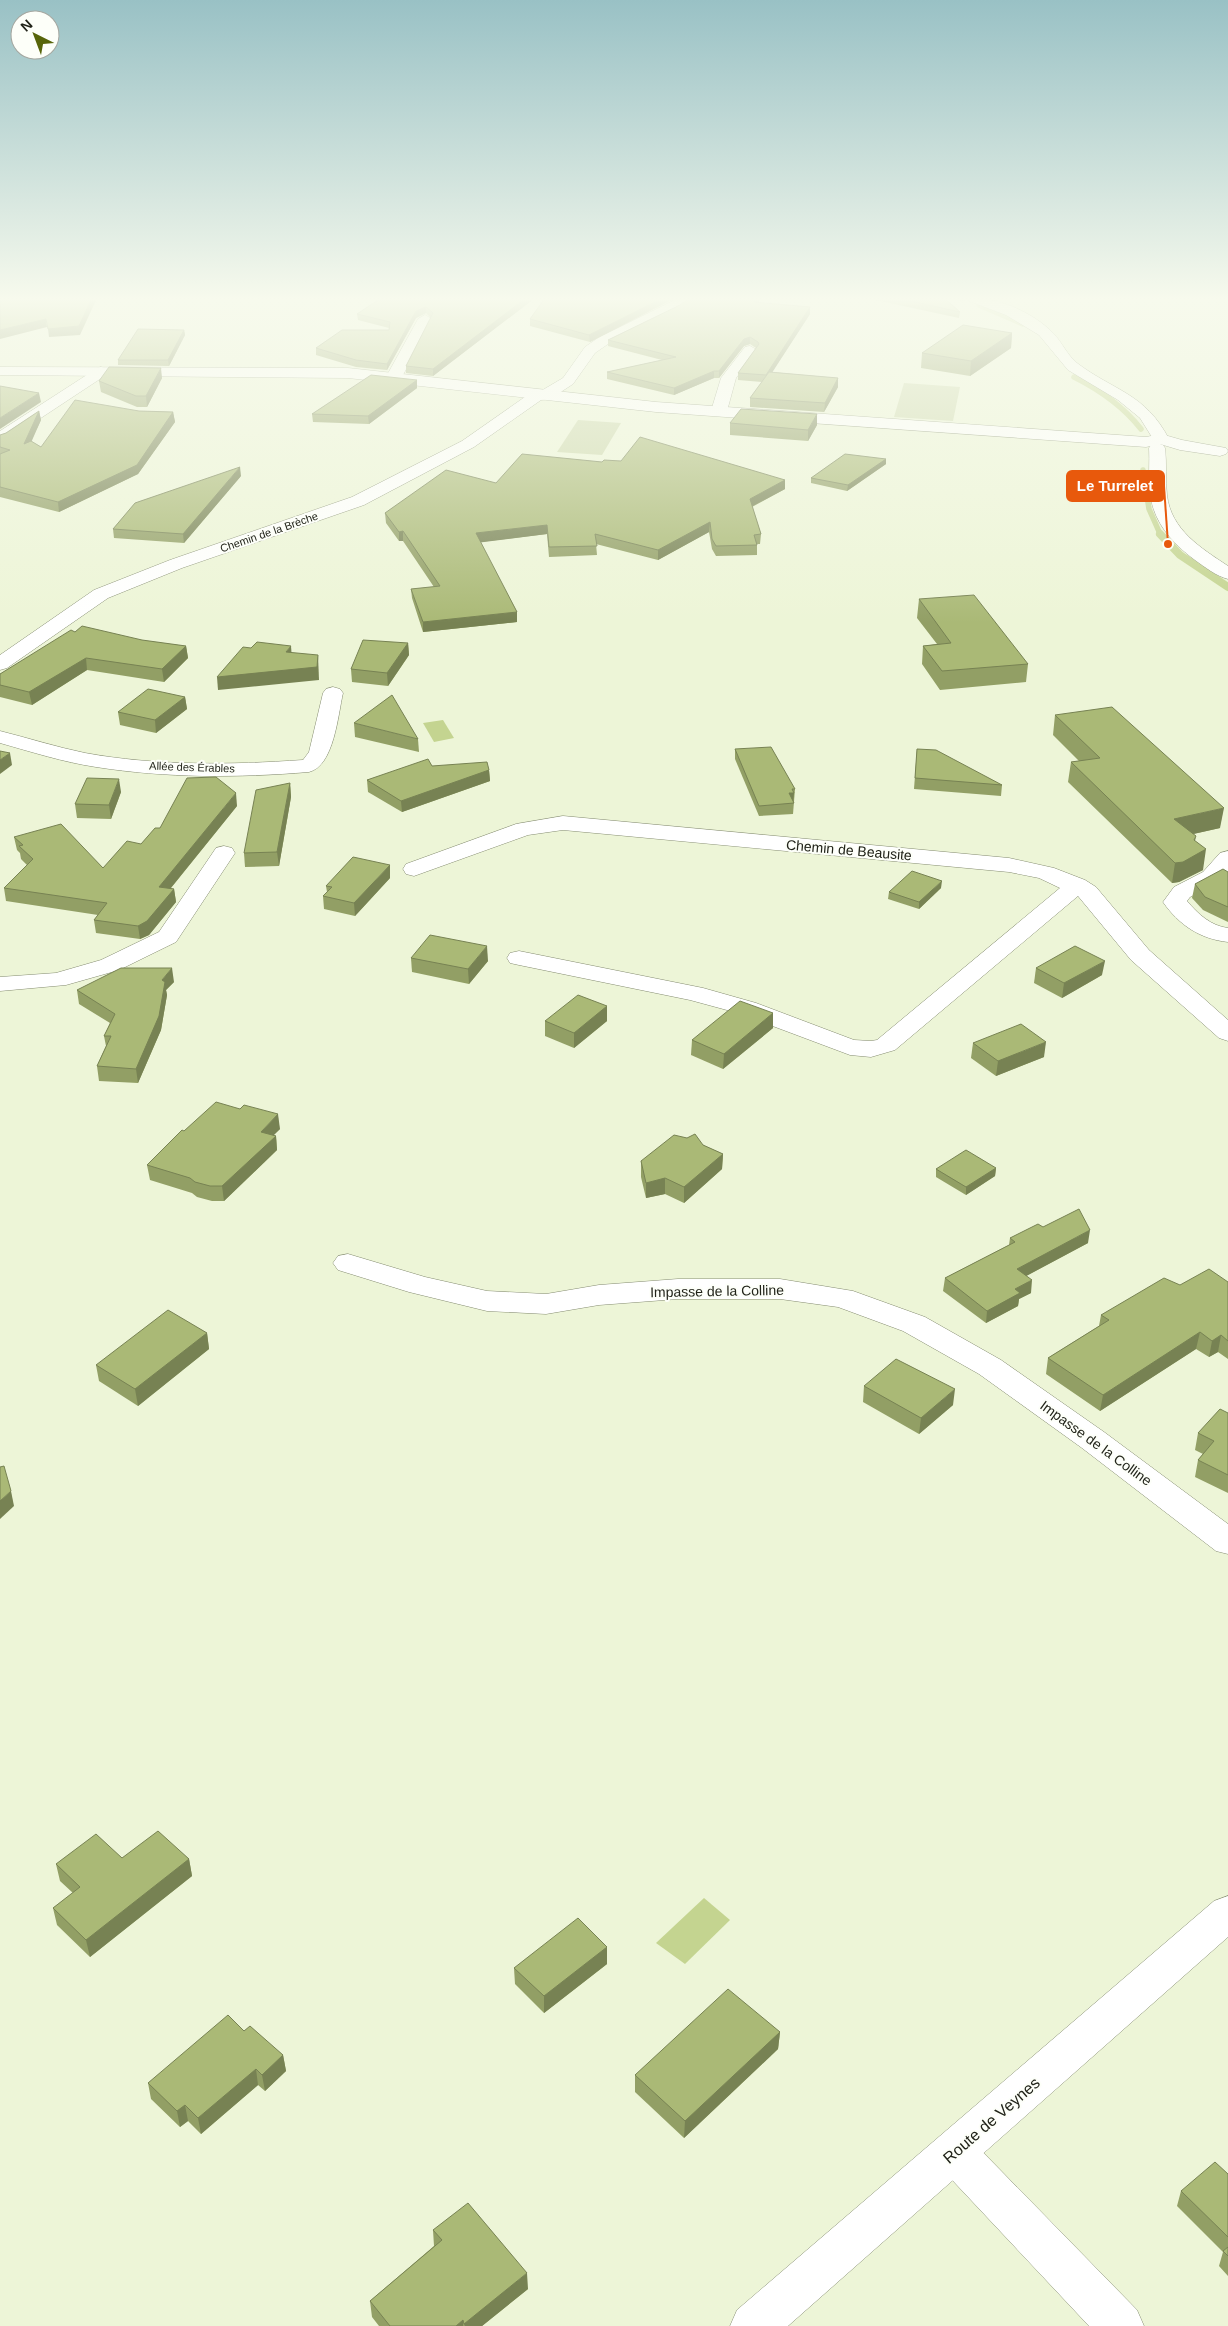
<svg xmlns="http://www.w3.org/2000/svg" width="1228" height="2326" font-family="Helvetica,sans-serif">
	<rect width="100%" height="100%" fill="#edf5d7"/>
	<g fill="#ccd7ab">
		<path d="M904,383L960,387L953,421L894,417Z"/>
		<path d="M578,420L621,423L602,455L557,452Z"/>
	</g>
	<g fill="#c4d490">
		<path d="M443,720L454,738L434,742L423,723Z"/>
		<path d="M704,1898L730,1920L685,1964L656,1943Z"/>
	</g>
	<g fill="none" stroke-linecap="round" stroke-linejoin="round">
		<g stroke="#c4d490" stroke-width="5.5">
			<path d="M959,298L963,299"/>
			<path d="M979,305L1023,324"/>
			<path d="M1074,377C1100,390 1123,406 1141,429"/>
			<path d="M1143,470L1149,509L1161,536"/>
		</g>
		<path stroke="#c4d490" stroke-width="8" d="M1160,534L1180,555L1228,587"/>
		<defs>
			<g id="street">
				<path d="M679,298H695L679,310L608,344L595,353L573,384L550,399L541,400L474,447L364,505L182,568L108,598L7,668L0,670V655L94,590L170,560L352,497L462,441L532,392L541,391L563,378L585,347L598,338Z"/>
				<path d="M967,298C995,296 1033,312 1053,333C1062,342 1067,355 1077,363C1114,391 1145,393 1169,439L1167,442H1155L1140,418L1118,400L1068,370L1039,335L1006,315L969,301Z"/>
				<path d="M425,315L432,319L402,377L399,380H389L386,377L418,319Z"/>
				<path d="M750,346L757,350L736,378L727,411L725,414H713L711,411L721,378L745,347Z"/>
				<path d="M101,367L106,369L109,372L106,375L6,441L0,443V431L96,369Z"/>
				<path d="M1157,443L1163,445L1165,448C1167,464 1165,479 1167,495C1171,530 1201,548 1228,566V579C1216,576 1205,567 1195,560C1172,543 1152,521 1150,491C1148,476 1150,462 1149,448L1151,445Z"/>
				<path d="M333,687L340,689L343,693C338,715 334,766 309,772C238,778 166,778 96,767C63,762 32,752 0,743V731C28,738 56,747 85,753C156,766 231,765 303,760L309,752L323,693L326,689Z"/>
				<path d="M563,816L1009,858L1054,868L1085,880L1096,887L1149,950L1228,1020V1041L1219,1038L1131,960L1078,896L895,1050L871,1057L850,1055L738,1013L690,1000L519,965L510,963L507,958L510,953L519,951L703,988L756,1003L854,1040L871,1041L877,1040L1060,888L1039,878L1009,872L563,830L528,835L414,876L406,874L403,869L406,864L516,824Z"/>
				<path d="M224,846L232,848L235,853L176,942L119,970L66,985L0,991V977L56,973L101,960L159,932L216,848Z"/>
				<path d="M1228,851V872L1219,882L1190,897L1187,901C1198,914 1211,926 1228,928V942C1200,939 1179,925 1163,902L1174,887L1203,872L1220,853Z"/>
				<path d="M348,1254L425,1277L487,1291L546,1294L599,1285L678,1279H780L853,1291L925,1317L1001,1360L1104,1432L1228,1524V1554L1216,1551L1082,1448L979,1374L903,1331L838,1307L780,1299H678L599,1305L546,1314L487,1311L409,1292L338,1270L333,1263L338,1256Z"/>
				<path d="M954,2132L969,2138L1137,2310L1144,2326H1089L939,2166L932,2152L939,2138Z"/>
			</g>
			<path id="secondary" d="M0,367L348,368L656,402L1146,437L1161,434L1182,440L1226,448L1228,451L1226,454L1220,456L1180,450L1160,444L1146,447L656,412L348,378L0,375Z"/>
			<path id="primary" d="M1228,1896V1937L788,2326H730L737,2310L1214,1901Z"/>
		</defs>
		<use href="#street" stroke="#858c71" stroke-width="1"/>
		<use href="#secondary" stroke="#858c71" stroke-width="1"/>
		<use href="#primary" stroke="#858c71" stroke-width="1"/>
		<use href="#street" fill="#fff" fill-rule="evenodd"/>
		<use href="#secondary" fill="#fff" fill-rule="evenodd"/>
		<use href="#primary" fill="#fff" fill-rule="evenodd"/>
	</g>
	<g fill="#929f65">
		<path d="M381,298H535L433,376L406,373V366L431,318L426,313L416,318L387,370L356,367L316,355V348L389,330V328L358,320L357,314Z"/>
		<path d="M675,298L590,342L530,326V319Z"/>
		<path d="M761,298L758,302L810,314L772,372L838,378V387L824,412L750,407V398L762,382L738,380V373L756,348L750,344L744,346L719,378H714L674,395L607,379V372L662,360L608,346V340L680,305Z"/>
		<path d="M866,298H944L960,312L959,318Z"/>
		<path d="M184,330L185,335L169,366L118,365V360Z"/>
		<path d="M1012,333L1011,348L970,376L921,368L922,353Z"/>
		<path d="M162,378L147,407H137L101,392L99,381Z"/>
		<path d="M417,380V388L369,424L313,422L312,414Z"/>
		<path d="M39,411L41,420L31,441L41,447L139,411L173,412L175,422L138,474L59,512L0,497V435L6,433Z"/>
		<path d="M730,423L817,425L808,441L730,435Z"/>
		<path d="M886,459V464L847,491L811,483V478Z"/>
		<path d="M241,476L184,543L114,538L113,529Z"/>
		<path d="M785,480V489L752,507L761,534L760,544H757V555L716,556L712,549L709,532L658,560L596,544L597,555L549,557L547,534L480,542L517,612V622L423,632L412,598L411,589L434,587L403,541H399L386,523L385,513L496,483Z"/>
		<path d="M919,599L1028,664L1026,682L940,690L922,664L923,646L937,644L917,618Z"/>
		<path d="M75,632L186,646L188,658L164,682L87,670L32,705L0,697V674Z"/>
		<path d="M408,643L409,655L388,686L352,682L351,669Z"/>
		<path d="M185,697L187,709L156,733L120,725L118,712Z"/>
		<path d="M1055,715L1220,828L1193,834L1203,870L1179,882L1172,883L1068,782L1071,762L1079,761L1053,735Z"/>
		<path d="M354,723L418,739L419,752L355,737Z"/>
		<path d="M735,749L795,789L793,814L759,816L735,759Z"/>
		<path d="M917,749L1002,785L1001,796L914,789Z"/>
		<path d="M432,766L489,770L490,781L402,812L368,792L367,780Z"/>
		<path d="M290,783L291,797L279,866L245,867L244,853Z"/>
		<path d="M121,792L111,819L77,818L75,804Z"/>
		<path d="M237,806L171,888L174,889L176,902L149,935L140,939L96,933L94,920L98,915L6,901L4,888L27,865L21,859L20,853L17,850L14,837L103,868L141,844L160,828Z"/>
		<path d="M1228,872V922L1203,910L1192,898L1195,884Z"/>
		<path d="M390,878L355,916L324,909L323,896L327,892L326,886Z"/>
		<path d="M941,888L919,909L888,899L889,892Z"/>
		<path d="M411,958L488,961L469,984L412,972Z"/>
		<path d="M1036,968L1102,975L1062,998L1034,983Z"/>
		<path d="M174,982L166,990L167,995L161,1030L138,1083L99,1081L97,1066L106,1046L104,1036L110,1023L79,1004L77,990Z"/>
		<path d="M607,1006V1021L574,1048L545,1036V1021Z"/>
		<path d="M773,1013V1028L723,1069L691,1055L692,1040Z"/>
		<path d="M973,1043L1044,1057L996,1076L971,1058Z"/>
		<path d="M280,1129L273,1135L276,1136L277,1150L224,1201H212L197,1197L192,1193L150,1180L147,1165L184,1131Z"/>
		<path d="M703,1145L723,1154L722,1169L684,1203L665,1194L646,1198L641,1177V1161Z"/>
		<path d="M996,1168L995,1176L966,1195L936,1177V1169Z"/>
		<path d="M1043,1227L1088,1243L1026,1276L1031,1293L1019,1299L1018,1306L986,1323L943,1291L945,1278L1009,1245L1010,1238Z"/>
		<path d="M1228,1282V1359L1218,1352L1209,1357L1196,1349L1100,1411L1046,1374L1048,1358L1099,1326L1101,1315L1180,1285Z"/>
		<path d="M207,1333L209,1349L138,1406L99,1381L96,1365Z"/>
		<path d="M864,1386L953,1405L919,1434L863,1402Z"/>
		<path d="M1228,1413V1493L1195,1477L1198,1460L1203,1454L1195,1450L1198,1433Z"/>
		<path d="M189,1859L192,1876L90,1957L57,1925L53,1908L73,1893L60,1881L56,1864Z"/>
		<path d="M607,1947V1964L544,2013L515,1984L514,1968Z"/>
		<path d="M244,2031L283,2055L286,2071L265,2091L258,2085L201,2134L188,2121L180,2127L151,2099L148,2083Z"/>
		<path d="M780,2032L778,2049L684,2138L635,2092V2075Z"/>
		<path d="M1228,2174V2276L1219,2266L1223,2252L1177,2206L1181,2191Z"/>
		<path d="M433,2230L528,2289L482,2326H379L372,2317L370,2301L434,2246Z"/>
	</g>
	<g fill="#778253">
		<path d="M92,298H97L80,335L49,337L48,329Z"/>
		<path d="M526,298H535L433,376V369Z"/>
		<path d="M663,298H675L590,342L589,335Z"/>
		<path d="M757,298H761L754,309V302Z"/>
		<path d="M426,307V313L416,318L387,370V364L416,311Z"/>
		<path d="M810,307V314L766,382V375Z"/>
		<path d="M46,319L47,327L0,339V330Z"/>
		<path d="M184,330L185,335L169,366L168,360Z"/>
		<path d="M1012,333L1011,348L970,376L971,361Z"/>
		<path d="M750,337V344L744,346L719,378V371L744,339Z"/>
		<path d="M161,368L162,378L147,407L146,396Z"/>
		<path d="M714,371V378L674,395V388Z"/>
		<path d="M838,378V387L824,412L825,403Z"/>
		<path d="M417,380V388L369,424L368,416Z"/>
		<path d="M39,393L41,402L0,429V418Z"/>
		<path d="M39,411L41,420L26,454L24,444Z"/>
		<path d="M173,412L175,422L138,474L59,512L58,502Z"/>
		<path d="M817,414V425L808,441V430Z"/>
		<path d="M886,459V464L847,491L848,485Z"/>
		<path d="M240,467L241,476L184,543L183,534Z"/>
		<path d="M785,480V489L749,508L750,499Z"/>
		<path d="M710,522L709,532L658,560V550Z"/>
		<path d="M547,525V534L476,543V533Z"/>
		<path d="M403,531V541H399V532Z"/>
		<path d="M517,612V622L423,632V622Z"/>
		<path d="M408,643L409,655L388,686L387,673Z"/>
		<path d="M186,646L188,658L164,682L162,669Z"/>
		<path d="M291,646L292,659L286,652Z"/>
		<path d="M318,655L319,680L218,690L217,677Z"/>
		<path d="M86,658L87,670L32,705L29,692Z"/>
		<path d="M185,697L187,709L156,733L155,720Z"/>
		<path d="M10,753L12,765L0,774V760Z"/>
		<path d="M489,770L490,781L402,812L401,801Z"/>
		<path d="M119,779L121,792L111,819L109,805Z"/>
		<path d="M290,783L291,797L279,866L277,852Z"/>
		<path d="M236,793L237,806L161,900L159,887Z"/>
		<path d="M789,793H794L793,803Z"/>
		<path d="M1224,808L1220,828L1171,839L1174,819Z"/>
		<path d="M1196,836L1192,856L1206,849L1203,870L1179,882L1172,883L1175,863L1194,840Z"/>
		<path d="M390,865V878L355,916L354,903Z"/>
		<path d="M942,881L941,888L919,909V902Z"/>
		<path d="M174,889L176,902L149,935L140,939L138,926Z"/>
		<path d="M487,946L488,961L469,984L468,969Z"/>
		<path d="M1105,961L1102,975L1062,998L1064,983Z"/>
		<path d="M172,968L174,982L166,990L167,995L161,1030L138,1083L136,1069L162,980Z"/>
		<path d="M607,1006V1021L574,1048V1033Z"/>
		<path d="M773,1013V1028L723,1069L724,1054Z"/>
		<path d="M1046,1042L1044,1057L996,1076L998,1061Z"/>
		<path d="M278,1114L280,1129L263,1146L261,1132Z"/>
		<path d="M276,1136L277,1150L224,1201L222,1186Z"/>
		<path d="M723,1154L722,1169L684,1203V1187Z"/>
		<path d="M996,1168L995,1176L966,1195V1187Z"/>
		<path d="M665,1178V1194L646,1198V1183Z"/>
		<path d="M1090,1230L1088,1243L1015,1282L1017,1269Z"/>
		<path d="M1032,1280L1031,1293L1019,1299L1018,1306L986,1323L987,1311L1015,1289Z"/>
		<path d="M1200,1332L1196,1349L1100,1411L1103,1395Z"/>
		<path d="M207,1333L209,1349L138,1406L135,1389Z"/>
		<path d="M1221,1335L1218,1352L1209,1357L1212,1341Z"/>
		<path d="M955,1389L953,1405L919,1434L921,1418Z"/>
		<path d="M11,1491L14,1506L0,1519V1501Z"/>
		<path d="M189,1859L192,1876L90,1957L86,1940Z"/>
		<path d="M607,1947V1964L544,2013V1996Z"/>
		<path d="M780,2032L778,2049L684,2138L685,2121Z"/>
		<path d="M283,2055L286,2071L265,2091L262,2075Z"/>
		<path d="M256,2069L258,2085L201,2134L198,2118Z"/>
		<path d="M185,2105L188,2121L180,2127L177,2111Z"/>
		<path d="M527,2273L528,2289L482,2326H465L464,2324Z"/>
		<path d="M463,2320V2326H456Z"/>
	</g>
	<g fill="#aab976" stroke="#778253">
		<path d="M0,298H92L79,326L48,329L46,319L0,330Z"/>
		<path d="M381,298H526L433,369L406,366L433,313L426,307L416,311L387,364L356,360L316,348L342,330H389L390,322L357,314Z"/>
		<path d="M545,298H663L589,335L530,319Z"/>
		<path d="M690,298H757L754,302L810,307L766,375L738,373L759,344L758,342L750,337L744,339L719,371H714L674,388L607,372L676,357L608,340L680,305Z"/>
		<path d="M897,298H944L960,312Z"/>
		<path d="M963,325L1012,333L971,361L922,353Z"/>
		<path d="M138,329L184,330L168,360H118Z"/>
		<path d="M109,367L161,368L146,396H136L99,381Z"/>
		<path d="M769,372L838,378L825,403L750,398Z"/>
		<path d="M371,375L417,380L368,416L312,414Z"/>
		<path d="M0,386L39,393L0,418Z"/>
		<path d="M75,400L139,411L173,412L137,465L58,502L0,487V454L10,450L0,447V435L6,433L39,411L24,444L31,441L41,447Z"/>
		<path d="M741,409L817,414L808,430L730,423Z"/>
		<path d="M640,437L785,480L750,499L761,534L754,535L757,545L716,546L712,539L710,522L658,550L595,534L597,546L549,547L547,525L476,533L517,612L423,622L411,589L440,586L403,531L399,532L385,513L446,470L496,483L522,454L602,462L604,460L621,461Z"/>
		<path d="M845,454L886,459L848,485L811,478Z"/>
		<path d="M240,467L183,534L113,529L135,503Z"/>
		<path d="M974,595L1028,664L942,671L923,646L951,643L919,599Z"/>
		<path d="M82,626L142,640L186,646L162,669L86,658L29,692L0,685V674L71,630L75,632Z"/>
		<path d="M363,640L408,643L387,673L351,669Z"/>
		<path d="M257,642L291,646L286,652L318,655L317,667L217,677L243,647L251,648Z"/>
		<path d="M148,689L185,697L155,720L118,712Z"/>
		<path d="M392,695L418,739L354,723Z"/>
		<path d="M1112,707L1224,808L1174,819L1196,836L1194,840L1206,849L1183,862L1175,863L1071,762L1100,758L1055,715Z"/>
		<path d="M771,747L795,789H792L794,793H789L794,803L759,806L735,749Z"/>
		<path d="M917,749L936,750L1002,785L915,778Z"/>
		<path d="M0,751L10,753L0,760Z"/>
		<path d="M428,759L432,766L487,762L489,770L401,801L367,780Z"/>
		<path d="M216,777L236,793L159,887L174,889L147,921L138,926L94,920L107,903L4,888L33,859L19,846L23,845L14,837L61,824L103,868L127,841L141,844L155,828H160L187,778Z"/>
		<path d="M87,778L119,779L109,805L75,804Z"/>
		<path d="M290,783L277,852L244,853L256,790Z"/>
		<path d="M353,857L390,865L354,903L323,896L332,887L326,886Z"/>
		<path d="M1223,869L1228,872V907L1205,897L1195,884Z"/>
		<path d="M912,871L942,881L919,902L889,892Z"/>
		<path d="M430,935L487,946L468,969L411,958Z"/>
		<path d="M1075,946L1105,961L1064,983L1036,968Z"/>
		<path d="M121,968H172L162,980L165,982L159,1016L136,1069L97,1066L111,1036H104L115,1014L77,990Z"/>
		<path d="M578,995L607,1006L574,1033L545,1021Z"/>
		<path d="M740,1001L773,1013L724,1054L692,1040Z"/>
		<path d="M1021,1024L1046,1042L998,1061L973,1043Z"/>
		<path d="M216,1102L240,1109L244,1105L278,1114L261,1132L276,1136L222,1186H210L195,1182L190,1178L147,1165L182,1130L184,1131Z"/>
		<path d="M695,1134L703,1145L723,1154L684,1187L665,1178L646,1183L641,1161L674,1135L687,1138Z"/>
		<path d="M966,1150L996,1168L966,1187L936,1169Z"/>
		<path d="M1079,1209L1090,1230L1017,1269L1032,1280L1015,1289L1020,1293L987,1311L945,1278L1015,1242L1010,1238L1038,1224L1043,1227Z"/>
		<path d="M1209,1269L1228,1282V1341L1221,1335L1212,1341L1200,1332L1103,1395L1048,1358L1109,1320L1101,1315L1164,1278L1180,1285Z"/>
		<path d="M168,1310L207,1333L135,1389L96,1365Z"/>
		<path d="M896,1359L955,1389L921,1418L864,1386Z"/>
		<path d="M1220,1409L1228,1413V1475L1198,1460L1214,1441L1198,1433Z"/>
		<path d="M4,1466L11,1491L0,1501V1467Z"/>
		<path d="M158,1831L189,1859L86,1940L53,1908L80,1887L56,1864L96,1834L122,1858Z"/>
		<path d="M578,1918L607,1947L544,1996L514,1968Z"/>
		<path d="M728,1989L780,2032L685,2121L635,2075Z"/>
		<path d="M228,2015L244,2031L250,2026L283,2055L262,2075L256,2069L198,2118L185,2105L177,2111L148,2083Z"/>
		<path d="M1215,2162L1228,2174V2237L1181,2191Z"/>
		<path d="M468,2203L527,2273L464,2324L463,2320L456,2326H390L370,2301L442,2240L433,2230Z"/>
		<path d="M1228,2247V2256L1223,2251Z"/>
	</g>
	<linearGradient id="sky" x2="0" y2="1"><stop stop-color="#99c1c5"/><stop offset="0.48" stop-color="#f7faed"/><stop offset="1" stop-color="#f7faed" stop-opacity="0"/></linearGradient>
	<rect width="1228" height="623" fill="url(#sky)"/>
	<g text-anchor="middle" stroke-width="4" stroke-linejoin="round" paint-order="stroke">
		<g font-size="11" fill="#22241a" stroke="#fdfff9">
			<text transform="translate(269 532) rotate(-19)" y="4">Chemin de la Brèche</text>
			<text transform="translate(192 767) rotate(2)" y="4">Allée des Érables</text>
		</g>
		<g font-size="14" fill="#22241a" stroke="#fdfff9">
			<text transform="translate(849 850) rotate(5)" y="5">Chemin de Beausite</text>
			<text transform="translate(717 1291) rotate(-1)" y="5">Impasse de la Colline</text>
			<text transform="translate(1096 1443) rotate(36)" y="5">Impasse de la Colline</text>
		</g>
		<g font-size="16" fill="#22241a" stroke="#fdfff9">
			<text transform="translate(991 2120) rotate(-41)" y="6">Route de Veynes</text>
		</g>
	</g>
	<path fill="none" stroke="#e8590c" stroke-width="2" d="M1168 544L1164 486"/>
	<circle fill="#e8590c" stroke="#fdfff9" stroke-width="2" cx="1168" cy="544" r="5"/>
	<rect fill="#e8590c" stroke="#e8590c" stroke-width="2" x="1067" y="471" width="97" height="30" rx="5"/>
	<g font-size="15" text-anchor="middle" font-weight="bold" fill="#fff">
		<text x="1115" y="491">Le Turrelet</text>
	</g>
	<g transform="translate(35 35) rotate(318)"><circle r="24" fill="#fdfff9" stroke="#a5a7a0"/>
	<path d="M0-4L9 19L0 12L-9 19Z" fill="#57650a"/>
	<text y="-8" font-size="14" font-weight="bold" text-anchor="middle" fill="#22241a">N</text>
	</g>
</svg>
